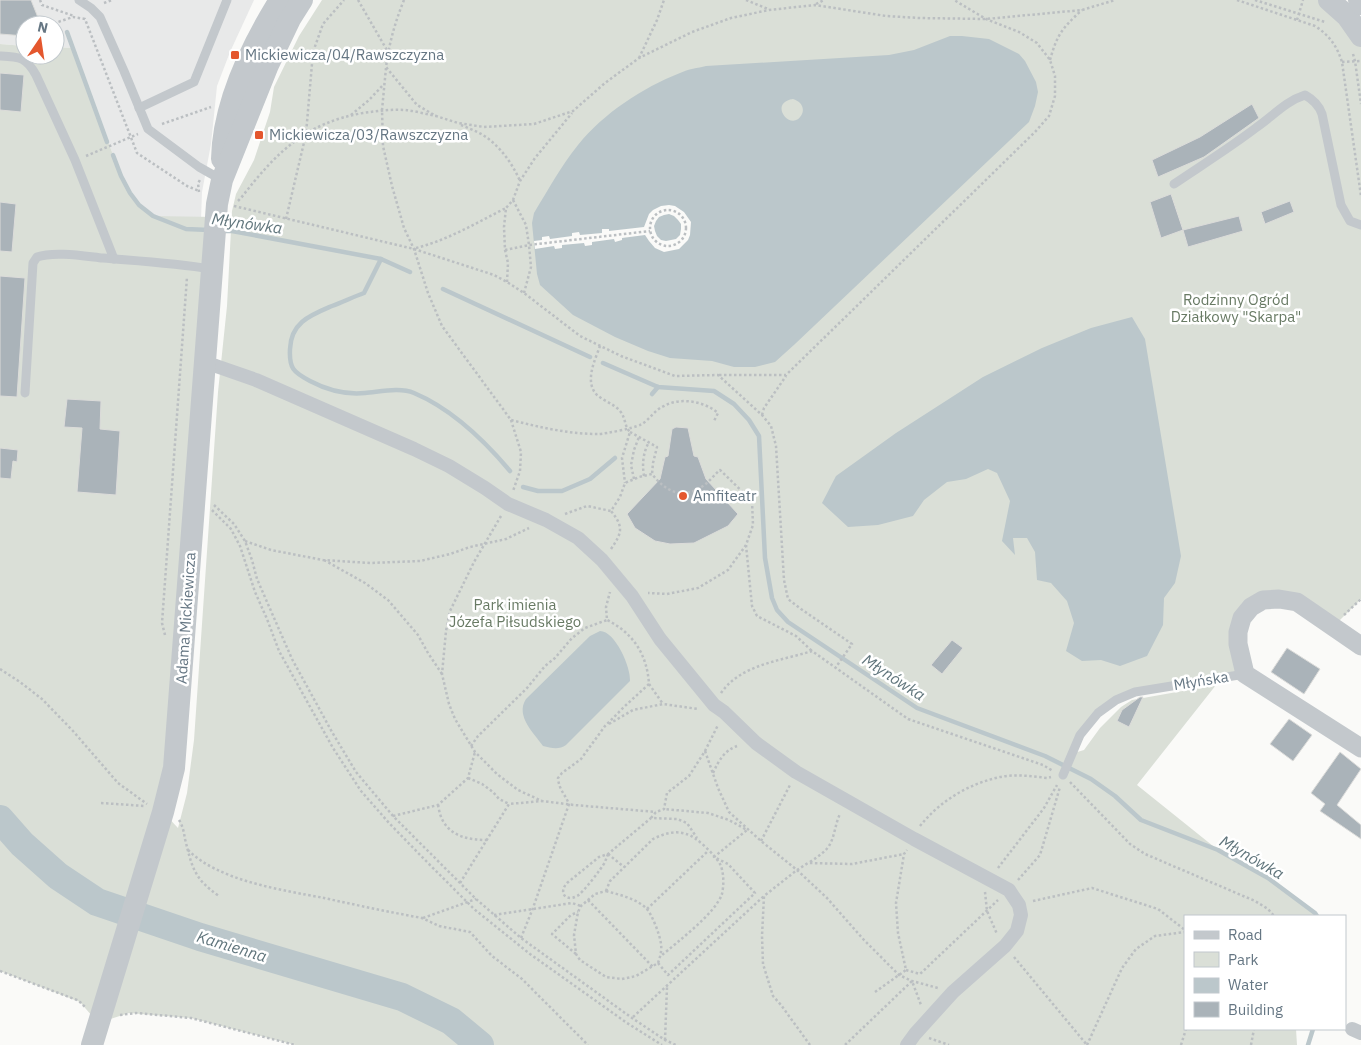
<svg xmlns="http://www.w3.org/2000/svg" width="1361" height="1045" font-family="'IBM Plex Sans',sans-serif">
	<rect width="100%" height="100%" fill="#fafaf8"/>
	<path fill="#e8e9e9" d="M0,0H254L230,52L217,86L211,144L202,192L201,220L153,216L139,205L130,193L121,176L73,48L55,47V25H25V46L0,44Z"/>
	<path fill="#dadfd7" d="M322,0H1329L1361,36V599L1334,626L1279,599L1242,618L1245,674L1135,692L1098,713L1074,753L1084,750L1100,728L1121,707L1132,700L1216,685L1137,785L1218,850L1268,878L1315,913V916H1185V1029H1296L1297,1045H295L191,1018L129,1013L98,1023L80,1002L0,971V44L25,46V55H55V47L73,48L121,176L130,193L139,205L153,216L216,217L163,812L178,828L187,793L194,740L218,392L227,306L232,211L236,194L254,160L270,112L274,87L299,36Z"/>
	<g fill="#bbc7cb" fill-rule="evenodd">
		<path d="M950,36H962L989,39L1019,54L1025,61L1036,82L1038,92L1035,106L1029,122L795,344L775,362L755,367H734L712,361L670,358L648,351L615,337L573,315L540,285L537,274L532,223L534,213C548,190 561,166 578,145C604,113 642,88 680,73C688,69 698,68 706,66L889,55L914,50ZM793,99C800,101 805,107 802,114C792,134 767,103 793,99Z"/>
		<path d="M1132,317L1145,339L1181,556L1175,583L1164,598L1163,625L1147,656L1120,666L1101,660L1082,661L1066,651L1074,623L1067,601L1051,583L1037,580L1035,552L1027,538H1013L1015,555L1002,541L1010,501L997,473L988,469L966,479L947,482L924,500L913,516L878,525L848,527L822,503L836,476L896,433L983,377L1042,348L1091,328Z"/>
		<path d="M600,631C615,631 631,667 630,681L566,745C559,750 551,748 543,746C534,733 515,716 526,699L590,636Z"/>
	</g>
	<path fill="#fafaf8" fill-rule="evenodd" d="M669,205L675,206L684,212L691,222L690,235L688,240L679,249L664,252L655,248L649,241L645,235L622,238V240L615,242L614,239L592,242V245L585,246L584,243L562,245V248L555,249L554,246L535,249L534,241L542,240V237L549,236L550,239L572,236V233L579,232L580,235L602,233V229H609V231L644,227L649,214L653,210L661,206ZM669,214L674,216L678,220L681,224V229L680,235L676,239L666,241L661,240L657,236L655,231L654,226L656,221L659,217L664,215Z"/>
	<g fill="none" stroke-linecap="round" stroke-linejoin="round">
		<g stroke="#bbc7cb" stroke-width="4.5">
			<path d="M67,32L107,142"/>
			<path d="M113,155L121,176L130,193L139,205L153,216L186,229L209,230"/>
			<path d="M222,231H232L381,259L410,272"/>
			<path d="M381,259L364,293C353,297 343,302 332,306C311,315 291,322 290,349C289,368 293,372 310,381C327,390 345,395 365,393C379,392 400,387 414,393C452,409 484,440 510,471"/>
			<path d="M443,289L590,357"/>
			<path d="M603,363L658,387L714,391L734,404L749,420L759,436L765,558L772,598L777,610L788,622L917,708L1045,756L1091,779L1115,796L1141,820L1218,850L1268,878L1315,913L1317,916"/>
			<path d="M652,394L658,387"/>
			<path d="M523,487L538,491H562L590,479L615,458"/>
			<path d="M1308,1045L1313,1029"/>
		</g>
		<path stroke="#bbc7cb" stroke-width="28" d="M0,819L22,844L58,876L97,902L200,937L402,997L451,1021L480,1045"/>
	</g>
	<g fill="#aab3b9" stroke="#dcdcda">
		<path d="M0,0H31L41,25H25V36L0,34Z"/>
		<path d="M0,73L24,75L21,112L0,110Z"/>
		<path d="M1252,104L1259,118L1204,157L1158,177L1152,160L1200,137Z"/>
		<path d="M1171,194L1183,230L1161,238L1150,202Z"/>
		<path d="M1290,201L1294,212L1265,224L1261,212Z"/>
		<path d="M0,202L16,204L12,252L0,251Z"/>
		<path d="M1239,216L1243,231L1188,247L1183,230Z"/>
		<path d="M0,276L25,278L17,397L0,396Z"/>
		<path d="M67,399L101,401L100,429L120,431L116,495L77,492L82,428L64,427Z"/>
		<path d="M676,427L688,428L694,456L698,457L706,479L738,514L728,526L694,543L670,544L655,541L635,528L627,514L660,479L665,457L668,456L672,429Z"/>
		<path d="M0,448L18,450L17,462L13,461L11,479L0,478Z"/>
		<path d="M952,640L963,648L942,674L931,665Z"/>
		<path d="M1287,648L1320,669L1304,694L1271,672Z"/>
		<path d="M1140,697H1143L1129,727L1117,721L1122,710Z"/>
		<path d="M1289,719L1312,735L1293,761L1270,744Z"/>
		<path d="M1340,752L1361,769L1337,805L1361,825V839L1320,811L1325,804L1311,793Z"/>
	</g>
	<g fill="none" stroke-linecap="round" stroke-linejoin="round">
		<g stroke="#bbbfc2" stroke-width="2.5" stroke-dasharray="2.5 2.5" stroke-linecap="butt">
			<path d="M40,0L42,5L74,16"/>
			<path d="M358,0L388,52"/>
			<path d="M404,0C395,22 389,44 386,67L417,105L436,116L458,123L484,127L534,124L573,111L605,83L639,58L692,32L731,18L769,10L815,5L886,16L919,18L986,19L1082,10L1115,0"/>
			<path d="M746,0L768,9"/>
			<path d="M1237,0L1315,26C1329,35 1337,46 1342,62L1361,196"/>
			<path d="M1255,0L1325,22"/>
			<path d="M104,3L112,0"/>
			<path d="M816,4L824,0"/>
			<path d="M1297,20L1303,0"/>
			<path d="M49,25L73,17L85,19L137,153L187,186L199,191"/>
			<path d="M1353,54L1355,61L1361,104"/>
			<path d="M639,58L657,20L664,0"/>
			<path d="M1050,60C1057,35 1062,28 1082,10"/>
			<path d="M1342,62L1361,61"/>
			<path d="M386,68L382,110L383,146L392,186L404,228L414,249L428,293L442,326L511,420C539,427 568,434 598,434C605,434 634,428 640,425C649,421 654,410 664,406C680,397 704,401 718,413L714,421"/>
			<path d="M351,115L369,100L384,84"/>
			<path d="M162,124L211,107"/>
			<path d="M461,125C468,128 476,131 483,135C500,146 512,163 520,181"/>
			<path d="M86,156L138,134"/>
			<path d="M199,192L198,183L200,180"/>
			<path d="M513,200L526,225L529,245L531,267L524,293"/>
			<path d="M238,201L241,198C276,153 305,123 363,113C377,111 391,109 405,110C415,111 426,114 436,116"/>
			<path d="M234,206L414,249L494,275L507,282L524,293L580,336L621,356L675,376L718,375L762,415L771,426L776,446L784,580L788,599L801,609L852,644L836,667"/>
			<circle cx="668" cy="228" r="18"/>
			<path d="M286,219L306,134L313,52L323,24L344,0"/>
			<path d="M416,248C448,240 476,223 506,208"/>
			<path d="M505,250L529,245L650,231"/>
			<path d="M507,282L508,263L505,250L504,227L506,208L513,200L520,181L535,158L572,113"/>
			<path d="M600,346C595,360 584,382 597,395C604,401 614,404 620,411C626,418 624,426 630,432L622,458L625,483"/>
			<path d="M719,375H786L1035,132L1049,116L1055,96V76L1050,60L1037,43L1019,32L986,19L954,0"/>
			<path d="M762,415L764,408L786,376"/>
			<path d="M511,420L521,452L520,471L513,491"/>
			<path d="M630,432L657,447L653,463L652,474"/>
			<path d="M644,476C642,464 643,453 649,442"/>
			<path d="M634,479L631,465L634,450L639,437"/>
			<path d="M214,505L234,524L245,541L252,560L257,579L292,659L332,732L356,772L393,816L476,899L521,938L632,1018L665,1040L676,1045"/>
			<path d="M212,510L231,529L240,546L255,592L267,619L279,651L333,748L361,791L389,823L424,859L474,909L530,954L627,1023L662,1045"/>
			<path d="M565,514L587,506L611,511"/>
			<path d="M501,516L474,562L450,611L446,631L442,674L449,704L455,719L475,752L497,774L518,790L542,801L574,805L656,812"/>
			<path d="M245,541L271,550L323,560L370,563L420,561L450,554L470,547L506,539L529,528"/>
			<path d="M746,545L752,606L757,616L796,636L812,651"/>
			<path d="M611,549C622,533 624,527 611,511L620,497L625,483L639,477L652,474C666,492 683,500 703,486C709,482 714,475 720,470L752,501L753,525L746,545L728,570L698,588L667,594L648,593"/>
			<path d="M324,560L365,583L388,600L418,635L428,653L442,674"/>
			<path d="M1344,615L1361,599"/>
			<path d="M165,635L162,623L187,277"/>
			<path d="M0,669L20,682L42,699L73,731L118,783L147,804"/>
			<path d="M649,684L663,704"/>
			<path d="M721,693C741,664 781,661 812,651L908,719L1043,765L1053,771"/>
			<path d="M609,724L633,710L663,704L698,709"/>
			<path d="M471,746L478,736L527,688L545,666L555,658L572,638L585,628L607,620"/>
			<path d="M705,751L718,788L729,812L761,841L797,870L827,898L864,940L899,975L912,981L938,988"/>
			<path d="M713,773C719,760 724,751 737,746"/>
			<path d="M468,778L482,784L493,792L499,799L509,804"/>
			<path d="M1070,782L1130,844L1145,854L1255,901L1268,909L1274,916"/>
			<path d="M101,803L145,806"/>
			<path d="M438,805C439,810 440,816 443,821C452,837 470,840 487,840"/>
			<path d="M393,816L438,805L468,778L475,752"/>
			<path d="M651,818L656,812L664,809L667,793L689,776L705,751L718,725"/>
			<path d="M179,820C183,826 184,833 185,839C192,867 194,879 219,896"/>
			<path d="M920,826C940,801 968,784 1000,777C1015,774 1031,776 1047,778L1051,777"/>
			<path d="M761,841L790,785"/>
			<path d="M188,850C219,881 282,890 324,898C356,905 389,912 422,918L439,926L470,932L492,956L522,979L588,1045"/>
			<path d="M608,854C607,857 606,859 605,862C602,868 582,894 577,896C566,902 558,893 567,883L599,857L608,854L651,818L677,819L687,823L697,838"/>
			<path d="M608,854L624,867"/>
			<path d="M810,862C817,857 824,853 829,846C835,836 835,824 840,814"/>
			<path d="M998,868L1044,808L1057,785"/>
			<path d="M1018,880L1040,855L1060,787"/>
			<path d="M460,883L509,804L542,801"/>
			<path d="M606,891C620,895 635,898 646,908C652,914 660,935 661,944C662,951 660,957 658,963L636,976L622,979L606,977L580,960L576,954L574,935L578,912L581,906L595,894Z"/>
			<path d="M606,891L610,881L653,839C663,834 675,830 686,834C696,836 715,855 720,864C724,872 724,885 722,894C715,914 677,942 661,956"/>
			<path d="M985,892L987,911L997,934"/>
			<path d="M588,900L653,967"/>
			<path d="M1033,901L1092,888L1158,909L1185,930"/>
			<path d="M647,909L708,851"/>
			<path d="M494,915L572,903L581,906"/>
			<path d="M423,918L476,899"/>
			<path d="M521,938L533,908L569,804C565,794 559,790 558,778L562,773L581,759L605,726L625,706L649,684C647,654 633,633 607,620L606,607L610,592"/>
			<path d="M576,954L552,934L571,915L578,912"/>
			<path d="M1014,957L1087,1045"/>
			<path d="M658,963L668,975L755,893L728,864L714,857L747,830L729,820L708,813L664,809"/>
			<path d="M906,970L920,974L998,900"/>
			<path d="M0,971L77,1000L80,1002L85,1007"/>
			<path d="M875,992L906,970L898,933L896,903L904,854L907,850"/>
			<path d="M120,1015L136,1013L191,1018L295,1045"/>
			<path d="M633,1017L764,896"/>
			<path d="M929,1038L949,1045"/>
			<path d="M665,1040L667,987"/>
			<path d="M810,1045L781,1005L773,996L763,964L762,936L764,896L797,870L808,863L852,864L904,854"/>
			<path d="M845,1045L912,981L921,1005"/>
			<path d="M1087,1045L1122,968L1136,949L1155,936L1185,932"/>
			<path d="M1181,1045L1186,1029"/>
			<path d="M1251,1045L1254,1029"/>
		</g>
		<g stroke="#c3c8cc" stroke-width="9">
			<path d="M79,0L91,8L100,17L124,71L148,129L199,167L222,180"/>
			<path d="M0,56C20,57 26,57 36,75L75,160L114,259"/>
			<path d="M139,108L194,82L227,0"/>
			<path d="M1174,184C1202,165 1231,147 1257,127C1273,116 1286,101 1305,95C1314,100 1319,105 1322,114L1341,205L1350,221L1361,225"/>
			<path d="M25,393L33,263L37,257C54,251 84,256 103,258C139,261 175,263 211,269"/>
			<path d="M1063,775L1080,735L1098,713L1116,700L1135,692L1245,674"/>
		</g>
		<g stroke="#c3c8cc" stroke-width="14">
			<path d="M204,364L216,366L256,380L414,449L449,466L485,488L508,504L546,520L578,538L602,560L632,596L660,639L714,705L724,712L756,743L796,772L914,839L1009,890L1019,905L1021,915L1017,931L1005,946L953,992L915,1034L907,1045"/>
			<path d="M1352,1029L1361,1033"/>
		</g>
		<path stroke="#c3c8cc" stroke-width="19" d="M1361,646L1297,602L1279,599L1263,600L1251,607L1242,618L1238,632V644L1245,674L1361,748"/>
		<g stroke="#c3c8cc" stroke-width="22">
			<path d="M1329,0L1347,16L1361,36"/>
			<path d="M1359,0L1361,4"/>
			<path d="M222,159C223,105 252,45 280,0"/>
			<path d="M92,1045L163,812L174,768L217,204L222,180L268,65L290,19L302,0"/>
		</g>
	</g>
	<g fill="#e4572e" stroke="#fff" stroke-width="2">
		<rect x="230" y="50" width="10" height="10" rx="2.5"/>
		<rect x="254" y="130" width="10" height="10" rx="2.5"/>
		<circle cx="683" cy="496" r="5"/>
	</g>
	<g text-anchor="middle" stroke-width="5" stroke-linejoin="round" paint-order="stroke">
		<g font-size="15" fill="#657683" stroke="#fff" text-anchor="start">
			<text x="245" y="60">Mickiewicza/04/Rawszczyzna</text>
			<text x="269" y="140">Mickiewicza/03/Rawszczyzna</text>
			<text x="693" y="501">Amfiteatr</text>
		</g>
		<g font-size="15" fill="#687a64" stroke="#fff">
			<text x="1236" y="305">Rodzinny Ogród<tspan x="1236" dy="17">Działkowy "Skarpa"</tspan></text>
			<text x="515" y="610">Park imienia<tspan x="515" dy="17">Józefa Piłsudskiego</tspan></text>
		</g>
		<g font-size="15" fill="#657683" stroke="#fff">
			<text transform="translate(186 618) rotate(-86)" y="5">Adama Mickiewicza</text>
			<text transform="translate(1201 681) rotate(-9)" y="5">Młyńska</text>
		</g>
		<g font-size="16" font-style="italic" fill="#60757c" stroke="#fff">
			<text transform="translate(247 223) rotate(8)" y="6">Młynówka</text>
			<text transform="translate(894 677) rotate(33)" y="6">Młynówka</text>
			<text transform="translate(1252 857) rotate(30)" y="6">Młynówka</text>
			<text transform="translate(232 946) rotate(17)" y="6">Kamienna</text>
		</g>
	</g>
	<rect x="1184" y="915" width="162" height="115" fill="#ffffff" stroke="#c1c8cd"/>
	<rect x="1194" y="931" width="25" height="8" fill="#c3c8cc" stroke="#c1c8cd"/>
	<text x="1228" y="940" font-size="15" fill="#657683">Road</text>
	<rect x="1194" y="952" width="25" height="15" fill="#dadfd7" stroke="#c1c8cd"/>
	<text x="1228" y="965" font-size="15" fill="#657683">Park</text>
	<rect x="1194" y="978" width="25" height="15" fill="#bbc7cb" stroke="#c1c8cd"/>
	<text x="1228" y="990" font-size="15" fill="#657683">Water</text>
	<rect x="1194" y="1002" width="25" height="15" fill="#aab3b9" stroke="#c1c8cd"/>
	<text x="1228" y="1015" font-size="15" fill="#657683">Building</text>
	<g transform="translate(40 40) rotate(13)"><circle r="24" fill="#ffffff" stroke="#c1c8cd"/>
	<path d="M0-4L9 19L0 12L-9 19Z" fill="#e4572e"/>
	<text y="-8" font-size="14" font-weight="bold" text-anchor="middle" fill="#657683">N</text>
	</g>
</svg>
